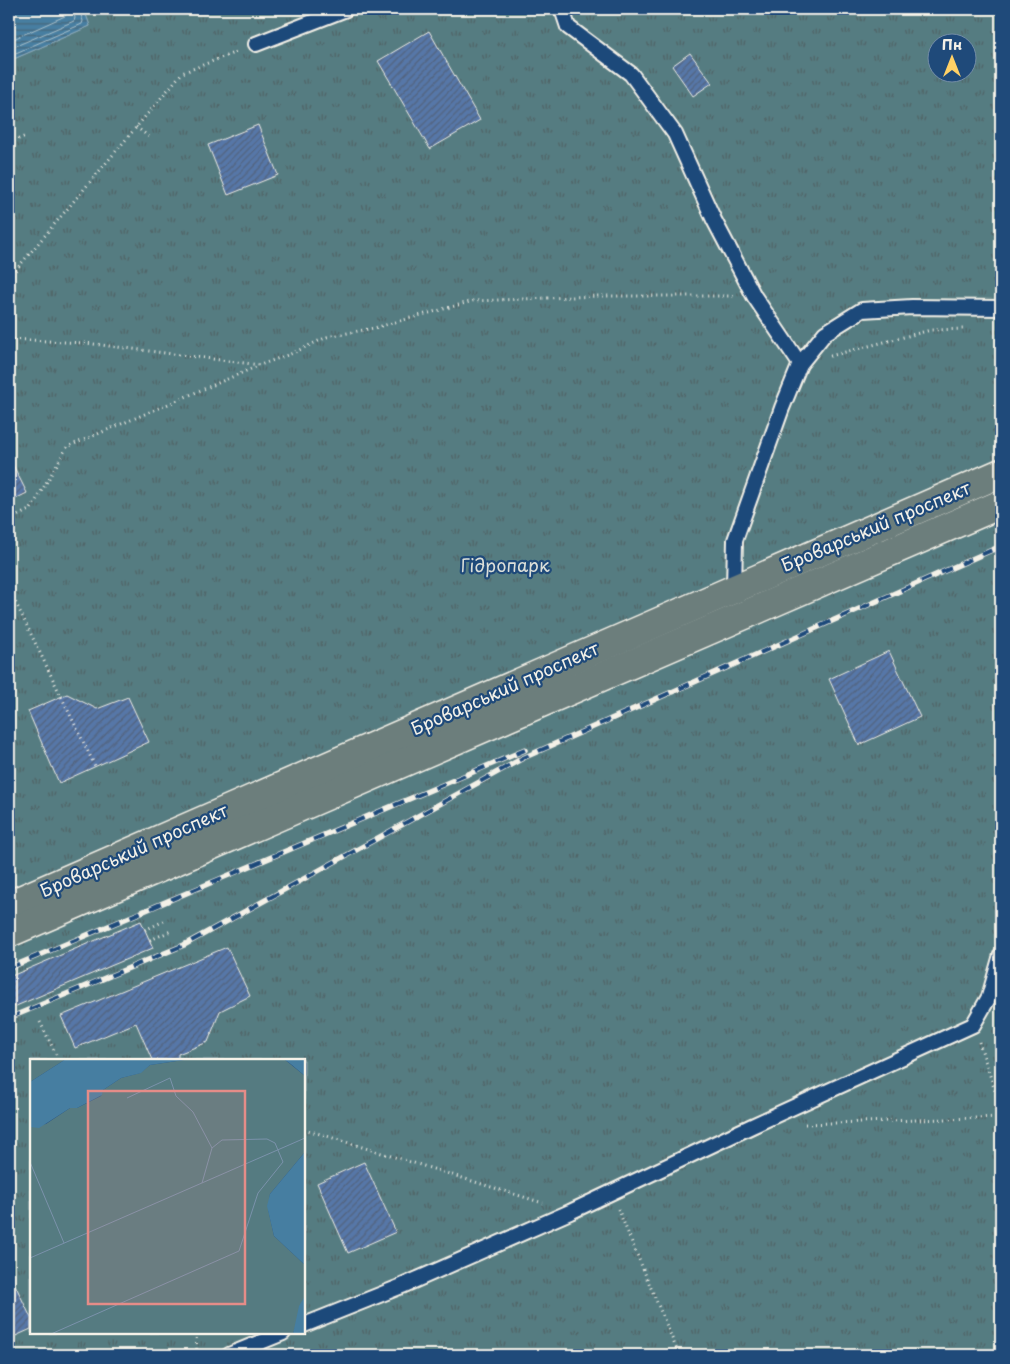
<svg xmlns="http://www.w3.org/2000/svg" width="1010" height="1364" font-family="'Playpen Sans',sans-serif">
	<defs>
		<pattern id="park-tufts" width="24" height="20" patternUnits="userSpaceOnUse" patternTransform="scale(1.25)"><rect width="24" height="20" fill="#557b81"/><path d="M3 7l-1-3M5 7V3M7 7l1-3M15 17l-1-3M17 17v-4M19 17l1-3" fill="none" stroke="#506466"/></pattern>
		<pattern id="water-rules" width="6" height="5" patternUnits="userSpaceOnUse" patternTransform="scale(1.25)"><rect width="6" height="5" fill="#467ea1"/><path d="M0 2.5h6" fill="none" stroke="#476678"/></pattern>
		<pattern id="building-hatch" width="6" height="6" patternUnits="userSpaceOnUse" patternTransform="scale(1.25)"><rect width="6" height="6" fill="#5777a8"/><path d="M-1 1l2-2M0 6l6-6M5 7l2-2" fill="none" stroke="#51627c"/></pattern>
	</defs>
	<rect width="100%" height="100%" fill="#2a5383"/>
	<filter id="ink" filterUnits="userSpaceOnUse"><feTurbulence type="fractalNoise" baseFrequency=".02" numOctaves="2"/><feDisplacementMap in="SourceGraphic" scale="10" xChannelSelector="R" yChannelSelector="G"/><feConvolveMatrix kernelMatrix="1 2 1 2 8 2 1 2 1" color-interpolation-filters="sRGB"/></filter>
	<g filter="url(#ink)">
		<path fill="url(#park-tufts)" stroke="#a4b6b4" fill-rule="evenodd" d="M84,9H1001V1355H9V61L90,26ZM938,42H968V72H938ZM31,1060H304V1333H31Z"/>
		<path fill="url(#water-rules)" stroke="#8cacbd" d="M9,9H84L90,26L9,61Z"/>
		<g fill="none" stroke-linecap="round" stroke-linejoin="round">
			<g stroke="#aec3cc" stroke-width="1">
				<path d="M9,41L65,16L66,15L65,9"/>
				<path d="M9,49L74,21L75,18L73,9"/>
				<path d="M9,56L82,24L83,21L79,9"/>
			</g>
		</g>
		<g fill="url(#building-hatch)" stroke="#f4f1e8">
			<path d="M429,31L480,120L430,149L378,61Z"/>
			<path d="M690,53L712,83L693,96L672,66Z"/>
			<path d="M258,125L278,175L228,195L208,145Z"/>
			<path d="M9,457L27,493L9,502Z"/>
			<path d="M889,651L920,717L859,745L829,679Z"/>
			<path d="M67,694L97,709L128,697L149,742L59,783L28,711Z"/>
			<path d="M141,921L153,948L9,1009V977Z"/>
			<path d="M227,947L250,996L220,1011L208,1042L178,1054V1060H152L136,1023L75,1048L61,1016Z"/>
			<path d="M364,1162L396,1232L348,1253L317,1183Z"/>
			<path d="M9,1272L31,1318V1329L9,1339Z"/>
		</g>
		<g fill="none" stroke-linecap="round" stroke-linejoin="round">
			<defs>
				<g id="lane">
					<path d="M562,9L568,27L631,74L675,134L714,220L754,296L800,364"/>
					<path d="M256,44L346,9"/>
					<path d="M734,589L735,540L782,408L800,364L825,333L862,310L912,307L1001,308"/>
					<path d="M304,1325L402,1286L570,1212L752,1126L973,1025L989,997L1001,955"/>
					<path d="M229,1355L283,1333"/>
				</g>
				<g id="primary">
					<path d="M9,905L1001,473"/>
					<path d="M9,933L1001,504"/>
				</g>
			</defs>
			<use href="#lane" stroke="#f4f1e8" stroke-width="18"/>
			<use href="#primary" stroke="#f4f1e8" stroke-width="31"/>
			<g stroke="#f4f1e8" stroke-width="3" stroke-dasharray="1 4" stroke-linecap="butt">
				<path d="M136,127L152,139"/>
				<path d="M9,143L26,136"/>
				<path d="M9,278L182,73L239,51"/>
				<path d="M9,339L85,343L260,365L293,353L327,337L374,328L473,301L598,296H734"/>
				<path d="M830,356L931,330L966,329"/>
				<path d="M9,520L31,509L67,447L258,366"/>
				<path d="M9,589L95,766"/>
				<path d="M145,930L166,920"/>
				<path d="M150,940L171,931"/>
				<path d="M40,1022L56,1054"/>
				<path d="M979,1042L1001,1109"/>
				<path d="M805,1124L1001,1117"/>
				<path d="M304,1129L543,1203"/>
				<path d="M618,1209L679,1355"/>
				<path d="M196,1333L197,1355"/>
			</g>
			<use href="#lane" stroke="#1f4a7a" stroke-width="14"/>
			<use href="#primary" stroke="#6c7e7c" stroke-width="28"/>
			<defs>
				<g id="rail">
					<path d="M9,968L525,750"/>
					<path d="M9,1018L184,945L523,758L1001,546"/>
				</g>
			</defs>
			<use href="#rail" stroke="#f4f1e8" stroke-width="5.5"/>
			<use href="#rail" stroke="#1f4a7a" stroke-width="4" stroke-dasharray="11" stroke-linecap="butt"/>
		</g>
	</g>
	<g text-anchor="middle" stroke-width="4.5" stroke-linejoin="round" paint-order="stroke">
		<g font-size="18" fill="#f4f1e8" stroke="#1f4a7a">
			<text transform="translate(876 527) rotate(-23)" y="6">Броварський проспект</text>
			<text transform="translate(505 689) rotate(-24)" y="6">Броварський проспект</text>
			<text transform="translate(134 851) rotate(-24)" y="6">Броварський проспект</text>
		</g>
		<g font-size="18" fill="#dcdfd9" stroke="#1f4a7a">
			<text x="505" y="572">Гідропарк</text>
		</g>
	</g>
	<g transform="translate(30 1059)">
		<rect width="275" height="275" fill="#2a5383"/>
		<path d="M0,0H36L0,23ZM160,0H254L275,17V93L240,135L238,150L244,177L275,206V237L263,275H0V68L16,65L40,49H47L71,37L73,31L91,19L110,14L120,6Z" fill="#557b81"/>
		<path d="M36,0H160L120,6L111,14L91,19L73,31L72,36L47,49H40L9,69L0,68V23ZM254,0H275V17L262,6ZM275,93V206L244,177L237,147L240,135ZM275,237V275H263L269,247Z" fill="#467ea1"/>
		<path fill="none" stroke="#7b92ab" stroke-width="1" d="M97,39L140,19L146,37L163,53L182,89M0,103L34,184M0,199L275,79M21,275L209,192L228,134L253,103L245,84L237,80L192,81L182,89L172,124"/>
		<path fill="#e58c88" fill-opacity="0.15" stroke="#e58c88" stroke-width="2.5" d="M58,32H215V245H58Z"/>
		<rect width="275" height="275" fill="none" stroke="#f4f1e8" stroke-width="2.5"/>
	</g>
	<rect width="1010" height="1364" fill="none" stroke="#1f4a7a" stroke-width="30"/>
	<rect x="15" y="15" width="980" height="1334" fill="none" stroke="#f4f1e8" stroke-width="2" filter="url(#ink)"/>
	<g transform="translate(952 58)"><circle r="24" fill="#1f4a7a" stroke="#748da6"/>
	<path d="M0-4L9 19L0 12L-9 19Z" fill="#ffd166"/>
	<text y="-8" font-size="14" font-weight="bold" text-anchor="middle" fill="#f4f1e8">Пн</text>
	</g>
</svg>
